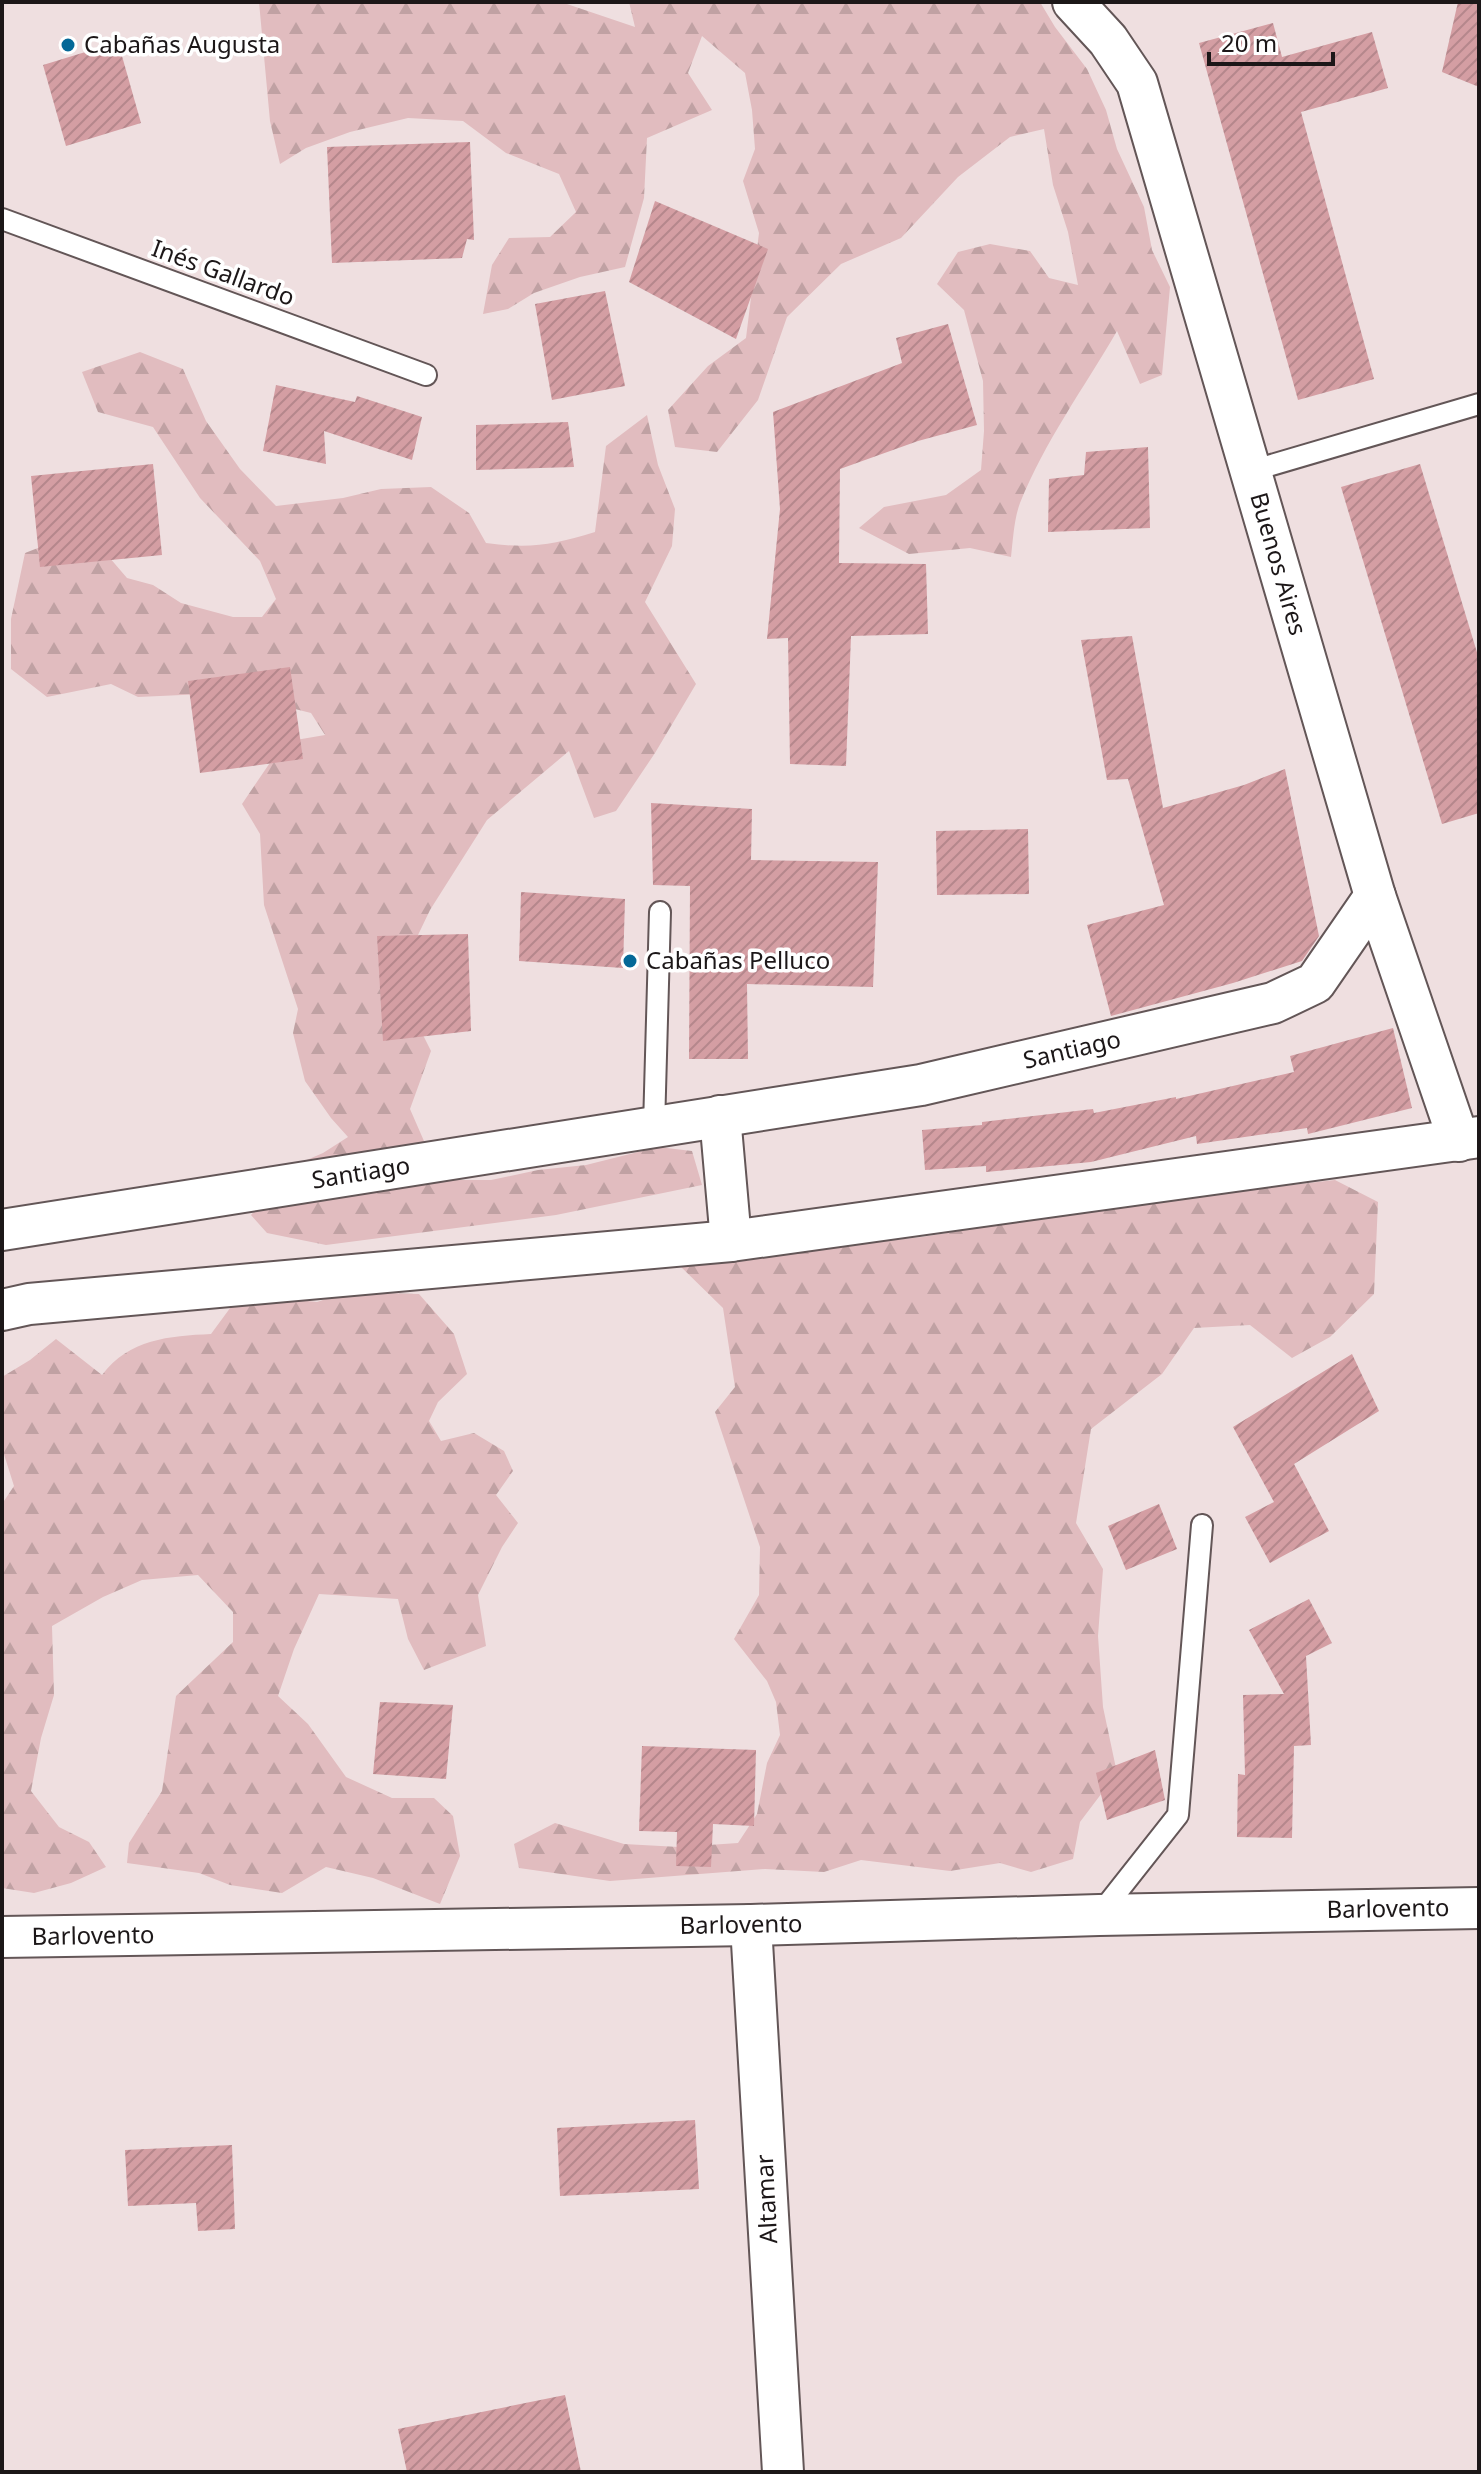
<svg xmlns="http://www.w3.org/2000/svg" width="1481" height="2474" font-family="'Noto Sans',sans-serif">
	<defs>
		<pattern id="forest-firs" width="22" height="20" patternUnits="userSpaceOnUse" patternTransform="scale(2)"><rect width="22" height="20" fill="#e1bcbf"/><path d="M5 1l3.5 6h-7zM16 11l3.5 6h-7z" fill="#c0a1a3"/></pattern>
		<pattern id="building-hatch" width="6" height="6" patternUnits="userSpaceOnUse" patternTransform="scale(2)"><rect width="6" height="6" fill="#d49ea3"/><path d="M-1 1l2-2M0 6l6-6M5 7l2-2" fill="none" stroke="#b5878c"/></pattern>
	</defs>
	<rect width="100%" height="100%" fill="#efdfe0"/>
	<g fill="url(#forest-firs)">
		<path d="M259,2H561L635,27L629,2H1040L1055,27L1087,69L1106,110L1117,149L1144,207L1152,250L1170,287L1162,375L1140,384L1117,331C1084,388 1045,441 1020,503C1014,519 1013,540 1011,557L970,548L909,554L859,528L884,507L946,495L981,470L984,431L983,381L964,310L937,284L958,252L990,244L1030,251L1049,278L1078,285L1068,232L1053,185L1044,129L1010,137L958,177L901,238L841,264L787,317L758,400L717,452L675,447L668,410L708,366L746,338L759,233L743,181L755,149L752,110L745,73L702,36L688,73L712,110L647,138L644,198L625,267L580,277L534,293L508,309L483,314L492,265L509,238L550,237L576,212L559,174L506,153L463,121L408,118L350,132L306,148L280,164L270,121Z"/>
		<path d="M140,352L183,369L206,421L240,469L276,506L343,498L381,489L431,487L469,513L486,543C531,549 552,545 595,532L606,446L647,415L658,465L675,509L672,546L645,602L696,684L655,753L616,811L594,818L569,751L487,820L430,910L396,981L431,1051L410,1109L441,1180H491L538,1170L586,1165L658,1147L692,1151L702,1185L556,1215L326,1245L267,1233L251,1215L295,1165L323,1153L348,1137L331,1118L305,1081L293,1033L298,1009L264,905L260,834L242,804L284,742L325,735L311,713L247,697L204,694L138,697L111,684L47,697L11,669V619L25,553L61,539L97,543L127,578L153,585L181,603L233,617H262L276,599L260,561L200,498L153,427L98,412L82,372Z"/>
		<path d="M1335,1180L1378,1202L1374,1294L1330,1337L1292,1358L1250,1325L1194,1328L1162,1374L1091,1429L1076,1523L1103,1569L1098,1636L1103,1707L1117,1773L1080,1822L1073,1859L1031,1872L1000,1863L950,1871L861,1860L824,1872L765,1869L610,1881L519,1868L514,1844L555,1823L624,1844L679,1847L738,1843L757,1814L767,1763L780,1735L776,1702L767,1681L734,1639L759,1595L760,1547L715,1412L735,1387L723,1308L678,1264L745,1261L830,1247L922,1237L1104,1207Z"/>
		<path d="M347,1292L419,1294L454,1334L467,1374L438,1402L429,1421L441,1441L474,1433L504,1451L513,1471L496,1495L518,1523L502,1547L478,1595L486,1646L424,1670L408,1639L398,1599L319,1594L294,1649L278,1696L308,1724L346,1777L392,1798H434L453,1816L460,1856L440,1904L373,1878L326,1867L282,1893L230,1885L199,1873L127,1863L129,1843L162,1791L176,1696L233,1642V1612L198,1575L142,1580L103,1597L52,1626L54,1695L41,1738L31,1791L59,1827L89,1842L106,1867L71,1883L34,1893L2,1888V1504L14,1486L2,1448V1377L30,1360L56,1339L102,1375C129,1339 169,1336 211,1334L236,1300L270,1297L317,1302Z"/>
	</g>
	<g fill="url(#building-hatch)">
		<path d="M1458,2H1479V87L1442,72Z"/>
		<path d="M1273,23L1282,57L1372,32L1388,88L1301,112L1374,379L1298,400L1199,43Z"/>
		<path d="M118,42L141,123L66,146L43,65Z"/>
		<path d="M470,142L474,240L467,239L462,258L332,263L327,147Z"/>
		<path d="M655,201L768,249L736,339L629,282Z"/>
		<path d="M605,291L625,386L552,400L535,304Z"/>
		<path d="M948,324L977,425L918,441L840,469L839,563L926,564L928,634L851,636L846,766L790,764L788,638L767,639L780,509L773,412L902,363L896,338Z"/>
		<path d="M276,385L355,402L357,396L422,417L412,460L324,431L326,464L263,451Z"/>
		<path d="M568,422L574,467L476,470V425Z"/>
		<path d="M1148,447L1150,528L1048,532L1049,479L1084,475L1086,452Z"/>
		<path d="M153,464L162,555L40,567L31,476Z"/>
		<path d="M1420,464L1479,659V813L1442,824L1341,487Z"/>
		<path d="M1132,636L1163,808L1244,785L1285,769L1319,936L1302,961L1233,983L1111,1016L1087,925L1164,905L1128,779L1107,780L1081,640Z"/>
		<path d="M290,667L303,759L200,773L188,681Z"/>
		<path d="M651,803L752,809L751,860L878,862L873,987L747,984L748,1059H689L690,886L653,885Z"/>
		<path d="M1028,829L1029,894L937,895L936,831Z"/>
		<path d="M521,892L625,899L623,968L519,961Z"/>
		<path d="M468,934L471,1031L383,1041L377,936Z"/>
		<path d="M1393,1028L1412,1108L1308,1134L1307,1128L1197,1144L1196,1136L1091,1162L986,1172V1166L925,1170L922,1130L982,1125V1122L1093,1109L1094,1113L1176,1097V1099L1294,1072L1290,1056Z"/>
		<path d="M1352,1354L1379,1411L1294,1464L1329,1531L1270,1563L1245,1517L1274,1502L1233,1427Z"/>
		<path d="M1159,1504L1177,1549L1126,1570L1108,1526Z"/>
		<path d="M1309,1599L1332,1643L1306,1656L1311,1745L1294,1746L1292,1838L1237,1837L1238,1774L1245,1775L1243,1695L1284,1694L1249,1630Z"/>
		<path d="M380,1702L453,1705L446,1779L373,1774Z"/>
		<path d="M642,1746L756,1750L754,1826L713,1824L711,1867L676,1866L677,1832L639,1831Z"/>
		<path d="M1155,1750L1165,1800L1107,1820L1096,1773Z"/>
		<path d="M695,2120L699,2189L560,2196L557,2128Z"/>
		<path d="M232,2145L235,2229L198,2231L196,2203L128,2206L125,2150Z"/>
		<path d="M565,2395L581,2472H407L398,2429Z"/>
	</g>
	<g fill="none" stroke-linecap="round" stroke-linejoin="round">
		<defs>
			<g id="lane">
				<path d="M2,219L426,375"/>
				<path d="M1251,471L1479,404"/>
				<path d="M654,1127L660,912"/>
				<path d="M1099,1915L1178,1815L1202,1525"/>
			</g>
			<g id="street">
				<path d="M1073,2L1108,40L1137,83L1375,896L1459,1141"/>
				<path d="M720,1116L731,1241"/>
				<path d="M2,1230L921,1085L1273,1003L1315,983L1375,896"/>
				<path d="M2,1310L29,1304L731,1241L1479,1137"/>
				<path d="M751,1925L783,2472"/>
				<path d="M2,1937L751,1925L1099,1915L1479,1908"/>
			</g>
		</defs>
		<use href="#lane" stroke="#635657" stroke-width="24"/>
		<use href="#street" stroke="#635657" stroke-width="44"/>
		<use href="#lane" stroke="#fff" stroke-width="20"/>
		<use href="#street" stroke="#fff" stroke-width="40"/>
	</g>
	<g fill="#046897" stroke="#fff" stroke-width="3">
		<circle cx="68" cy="45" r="8"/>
		<circle cx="630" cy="961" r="8"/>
	</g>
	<g text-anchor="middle" stroke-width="7" stroke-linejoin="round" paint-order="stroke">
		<g font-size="24" fill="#1c1718" stroke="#fff" text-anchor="start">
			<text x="84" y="53">Cabañas Augusta</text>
			<text x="646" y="969">Cabañas Pelluco</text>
		</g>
		<g font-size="24" fill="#1c1718" stroke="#fff">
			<text transform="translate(223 273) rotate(20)" y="8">Inés Gallardo</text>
			<text transform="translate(1278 564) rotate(74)" y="8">Buenos Aires</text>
			<text transform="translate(1072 1050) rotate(-13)" y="8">Santiago</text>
			<text transform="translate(361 1173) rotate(-9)" y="8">Santiago</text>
			<text transform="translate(1388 1909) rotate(-1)" y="8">Barlovento</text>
			<text transform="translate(741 1925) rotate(-1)" y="8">Barlovento</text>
			<text transform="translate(93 1936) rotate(-1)" y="8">Barlovento</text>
			<text transform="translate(767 2199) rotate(-93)" y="8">Altamar</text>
		</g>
	</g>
	<rect width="1481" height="2474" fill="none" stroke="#1c1718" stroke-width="8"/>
	<path d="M1209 52v12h124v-12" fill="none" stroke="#1c1718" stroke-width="4"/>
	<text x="1221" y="52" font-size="24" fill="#1c1718" stroke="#ffffff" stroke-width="6" paint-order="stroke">20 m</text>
</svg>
